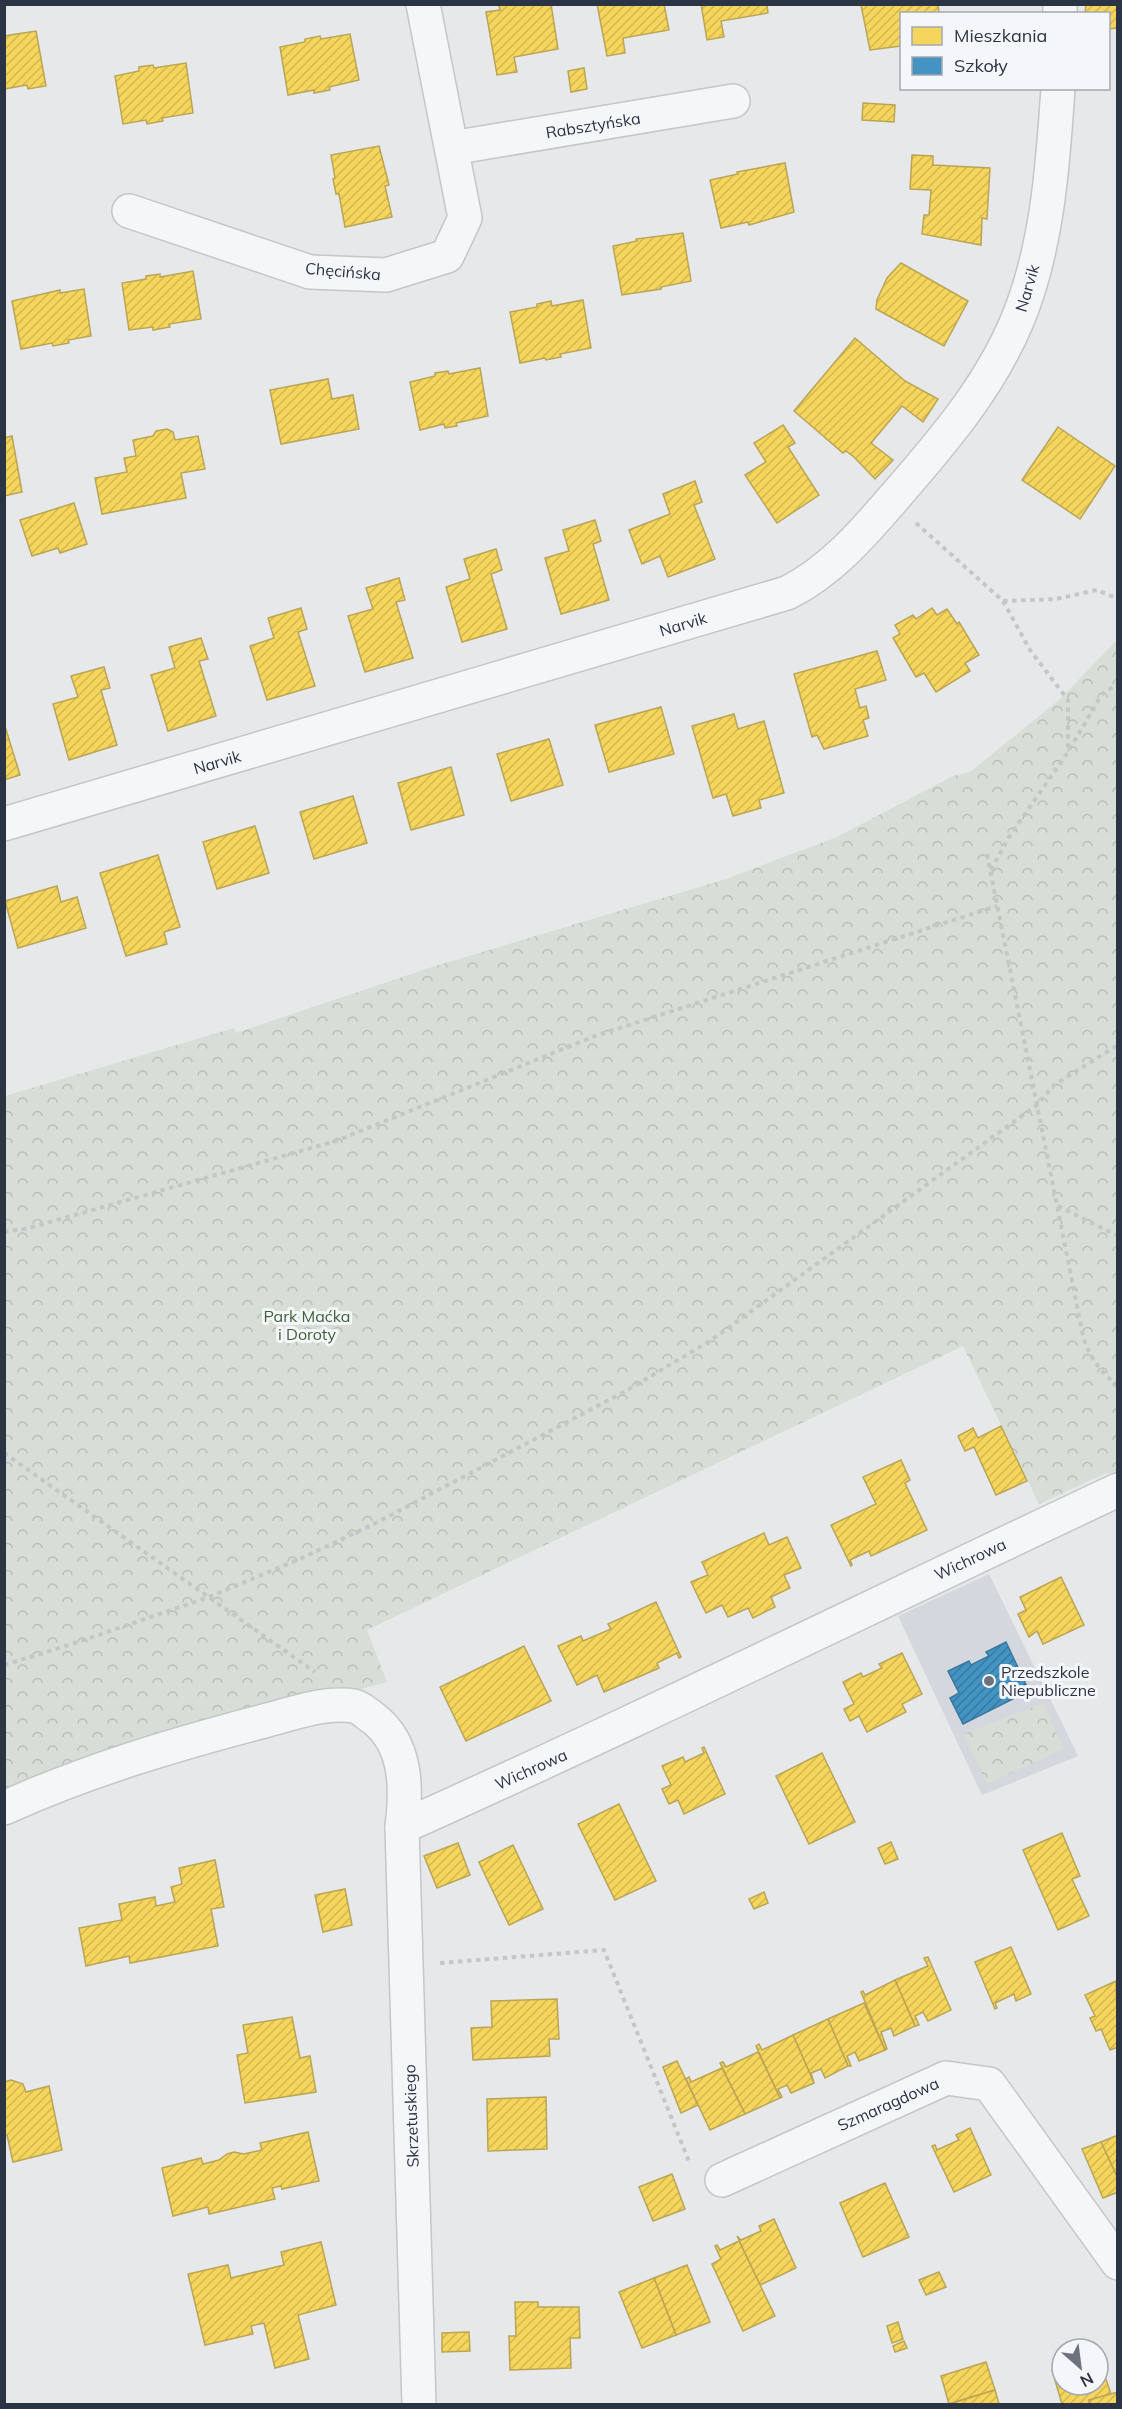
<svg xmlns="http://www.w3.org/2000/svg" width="1122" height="2409" font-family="Mulish,sans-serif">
	<defs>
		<pattern id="forest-crowns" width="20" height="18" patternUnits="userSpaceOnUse" patternTransform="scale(1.5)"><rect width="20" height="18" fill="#d6ded6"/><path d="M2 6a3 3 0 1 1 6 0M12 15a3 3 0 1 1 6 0" fill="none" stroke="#b8bfb9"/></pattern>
		<pattern id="homes-hatch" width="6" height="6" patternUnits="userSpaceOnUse" patternTransform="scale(1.5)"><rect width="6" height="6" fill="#f6d55c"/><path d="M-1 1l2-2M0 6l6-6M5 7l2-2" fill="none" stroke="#d3b751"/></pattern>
		<pattern id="schools-hatch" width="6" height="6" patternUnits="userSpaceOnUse" patternTransform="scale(1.5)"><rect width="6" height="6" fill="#4393c3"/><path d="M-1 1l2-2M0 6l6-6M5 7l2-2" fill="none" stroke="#3879a0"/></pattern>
	</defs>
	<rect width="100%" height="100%" fill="#e6e8ea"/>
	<path fill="#d4d7dd" d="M989,1574L1078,1756L982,1795L898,1616Z"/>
	<g fill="url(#forest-crowns)">
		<path d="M1117,640V1472L1104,1474L1039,1504L963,1346L367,1630L387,1682L114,1754L5,1796V1096L234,1028L236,1033L429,968L723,880L837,837L953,776L970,772L1059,700Z"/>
		<path d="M1043,1703L1064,1749L987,1784L964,1734Z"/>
	</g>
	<g fill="url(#homes-hatch)" stroke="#b9a555" stroke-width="1.5">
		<path d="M551,4L558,49L514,57L517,72L497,75L486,12L500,10L499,5L502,4Z"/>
		<path d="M597,4H664L669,30L623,38L625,53L607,56Z"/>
		<path d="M701,4H767L768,13L721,21L724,37L707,40Z"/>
		<path d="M858,4H938L939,14H902V51L901,46L870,50L861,5Z"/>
		<path d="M1086,4H1118V28L1108,29V14H1085Z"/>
		<path d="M36,31L46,86L28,89L27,85L4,89V36Z"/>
		<path d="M350,34L359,80L329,87L330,90L314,93V90L288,95L280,47L305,42V39L320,36L321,39Z"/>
		<path d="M186,63L193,113L162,118L163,121L147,124L146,120L123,124L115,76L139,71V67L153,65L154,68Z"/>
		<path d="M584,68L587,89L571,92L568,71Z"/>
		<path d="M863,103L895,105L894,122L862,120Z"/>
		<path d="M379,146L389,185L385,186L392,217L345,227L339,194H336L333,179L335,178L331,155Z"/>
		<path d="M912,155L933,156V165L990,168L987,219L982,218L981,245L922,234L924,215H929L931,190L910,189Z"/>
		<path d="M785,163L794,212L749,225L748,222L721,228L710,180L738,174L737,172Z"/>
		<path d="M683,233L691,281L661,287V289L622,295L613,246L637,241L636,239Z"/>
		<path d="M901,263L968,301L944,346L876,309L877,300L887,278Z"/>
		<path d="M193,271L201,319L169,324L170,327L153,330V327L129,330L122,283L146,279V276L160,274V277Z"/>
		<path d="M84,289L91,336L68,340L69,343L53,346L52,343L21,349L12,301L60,290V293Z"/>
		<path d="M583,300L591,348L560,354L561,357L546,360L545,358L520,363L510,312L537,307V304L551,301L552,306Z"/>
		<path d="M855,338L905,381L938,399L923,422L902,406L871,443L893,460L875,479L854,457L846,451L843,453L794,411Z"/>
		<path d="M480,368L488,416L456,423L457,426L445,428L444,424L420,430L410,382L435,376V373L448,371L449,374Z"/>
		<path d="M328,379L332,399L353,395L359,429L281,444L270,390Z"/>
		<path d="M783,425L795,443L788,447L819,495L777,523L745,475L766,462L754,443Z"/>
		<path d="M1058,427L1115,466L1080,519L1022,480Z"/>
		<path d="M167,429L173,432L175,440L198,436L205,469L181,473L186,498L102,514L95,478L127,472L124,458L136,456L133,440L153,436L156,431Z"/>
		<path d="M12,436L22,492L4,496V438Z"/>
		<path d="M695,481L702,502L694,505L715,559L668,577L660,556L642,564L629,530L670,514L663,494Z"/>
		<path d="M74,503L87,544L60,553L58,548L32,556L20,520Z"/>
		<path d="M595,520L601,541L593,544L609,600L561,614L545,558L569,551L563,530Z"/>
		<path d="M496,549L502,570L491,574L507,629L462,642L446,587L470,579L464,559Z"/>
		<path d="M399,578L405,600L396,602L413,658L365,672L348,616L373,609L366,588Z"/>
		<path d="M301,608L307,629L298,632L315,686L267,700L250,646L274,638L268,618Z"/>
		<path d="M932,608L937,615L947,609L957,624L959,622L979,655L965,663L970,671L936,692L924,673L916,677L893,638L900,634L895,625L913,615L916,619Z"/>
		<path d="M201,638L208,659L199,661L216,716L168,731L151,675L175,668L169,647Z"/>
		<path d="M877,651L886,680L855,689L860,708L866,706L869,718L863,720L868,736L824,749L817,735L812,737L794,674Z"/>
		<path d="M104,667L110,688L101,690L117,745L69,760L53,704L78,697L71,676Z"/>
		<path d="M661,707L674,754L609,772L595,725Z"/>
		<path d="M734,714L738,729L764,721L784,793L759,800L761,808L733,816L726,794L713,798L692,726Z"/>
		<path d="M4,723L20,775L4,780Z"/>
		<path d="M549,739L563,785L511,801L497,754Z"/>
		<path d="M451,767L464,815L411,830L398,783Z"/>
		<path d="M353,796L367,843L314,859L300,812Z"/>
		<path d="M255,826L269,873L217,889L203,842Z"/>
		<path d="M158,855L180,927L164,932L167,944L126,956L100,873Z"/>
		<path d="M57,886L61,902L77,897L86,928L18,948L5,901Z"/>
		<path d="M1001,1426L1027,1481L996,1495L974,1447L965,1451L958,1436L973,1428L978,1438Z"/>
		<path d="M901,1460L910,1480L905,1483L927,1530L871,1556L869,1551L850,1560L852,1565L851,1566L831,1525L876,1504L863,1477Z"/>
		<path d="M764,1533L769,1545L787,1537L801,1568L784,1575L790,1588L771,1597L775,1607L753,1618L748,1608L728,1617L722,1605L706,1613L691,1582L708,1575L702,1562Z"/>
		<path d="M1061,1577L1084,1625L1043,1644L1037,1631L1029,1637L1018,1614L1026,1610L1020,1597Z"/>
		<path d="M656,1602L681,1657L679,1658L677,1653L657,1663L659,1668L604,1692L597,1675L577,1685L558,1646L581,1636L583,1641L611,1629L608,1624Z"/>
		<path d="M524,1646L551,1701L466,1741L440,1687Z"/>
		<path d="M902,1653L922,1694L902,1704L906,1712L867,1732L859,1716L850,1721L844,1709L854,1704L843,1682L861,1673L863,1677L882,1668L879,1664Z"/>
		<path d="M704,1747L725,1794L684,1814L678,1800L669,1804L662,1789L671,1785L662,1766L683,1757L685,1762L704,1753L702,1748Z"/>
		<path d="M822,1753L855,1822L809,1844L776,1776Z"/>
		<path d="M619,1804L656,1881L615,1900L578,1824Z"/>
		<path d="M1062,1833L1080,1876L1072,1879L1089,1916L1058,1930L1023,1850Z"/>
		<path d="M891,1842L898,1859L885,1864L878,1848Z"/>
		<path d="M458,1843L470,1875L437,1888L424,1856Z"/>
		<path d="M513,1845L543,1909L509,1925L479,1862Z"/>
		<path d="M215,1860L224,1907L211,1909L218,1946L130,1963L129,1956L86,1966L79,1928L122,1920L119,1904L155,1897L156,1906L175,1902L171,1887L182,1884L179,1868Z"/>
		<path d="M345,1889L352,1925L323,1932L315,1895Z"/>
		<path d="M764,1892L768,1903L754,1909L749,1899Z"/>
		<path d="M1011,1947L1031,1994L1016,2001L1014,1994L995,2003L997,2008L995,2009L975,1962Z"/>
		<path d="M928,1957L951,2010L928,2021L923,2012L915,2016L919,2025L915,2026L895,1980L928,1966L924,1958Z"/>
		<path d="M895,1980L915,2026L894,2036L891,2028L881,2032L887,2049L885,2050L861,1992L863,1991L865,1995Z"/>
		<path d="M1116,1981L1118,2047L1110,2050L1101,2029L1096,2031L1090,2018L1095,2016L1085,1995Z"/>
		<path d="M557,1999L559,2039H549L550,2056L473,2060L471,2028L492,2027L491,2001Z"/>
		<path d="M864,2003L885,2050L859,2061L855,2052L847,2056L851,2066H848L828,2019Z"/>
		<path d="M292,2017L300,2058L310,2056L316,2092L245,2103L237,2055L248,2053L243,2025Z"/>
		<path d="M828,2019L848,2066L825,2078L821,2069L811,2073L814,2083L793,2035Z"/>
		<path d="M793,2035L814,2083L791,2093L787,2085L778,2089L782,2097L780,2098L756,2046L759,2044L762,2050Z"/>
		<path d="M758,2052L780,2098L745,2114L720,2063L723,2062L726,2067Z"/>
		<path d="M677,2061L698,2105L681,2113L663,2067Z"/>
		<path d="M722,2068L745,2114L710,2130L686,2079L689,2077L691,2082Z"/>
		<path d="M11,2080L23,2084L26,2092L49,2086L62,2150L13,2162L7,2135L4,2136V2082Z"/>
		<path d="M546,2097L547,2149L488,2151L487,2099Z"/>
		<path d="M970,2128L991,2175L954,2192L932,2146L935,2145L937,2150L959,2140L956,2135Z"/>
		<path d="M308,2132L319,2181L282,2189L281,2186L272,2188L275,2199L209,2214L208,2207L173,2216L162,2168L201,2158L203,2164L219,2160L227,2154L234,2152L244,2154L262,2150L260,2143Z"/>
		<path d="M1118,2135V2179L1101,2142Z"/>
		<path d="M1101,2142L1118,2179V2192L1103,2198L1082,2149Z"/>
		<path d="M672,2174L685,2209L653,2221L639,2187Z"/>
		<path d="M885,2183L909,2237L863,2257L840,2203Z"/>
		<path d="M774,2219L796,2268L760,2285L737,2236L741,2240L761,2231L759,2226Z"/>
		<path d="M739,2241L775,2316L743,2331L712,2264L721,2259L715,2246L717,2245L720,2250Z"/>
		<path d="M321,2242L336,2305L298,2315L309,2359L275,2368L264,2323L251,2326L253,2334L205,2345L188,2274L228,2265L231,2278L284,2265L281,2252Z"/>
		<path d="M687,2265L710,2322L676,2335L654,2278Z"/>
		<path d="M939,2272L946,2287L926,2295L919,2280Z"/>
		<path d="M654,2278L676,2335L642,2348L619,2292Z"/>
		<path d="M515,2302H538V2307H579L580,2338H570L571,2368L510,2370L509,2336H516Z"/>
		<path d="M898,2322L903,2339L892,2343L887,2326Z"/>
		<path d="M469,2332L470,2351L442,2352V2333Z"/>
		<path d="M904,2341L907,2348L895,2352L893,2346Z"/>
		<path d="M1098,2356L1111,2394L1089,2400L1090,2404H1062L1052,2370L1062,2367V2385H1098Z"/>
		<path d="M986,2362L995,2390L949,2404L941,2376Z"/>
		<path d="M995,2390L999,2404H949Z"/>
		<path d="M1118,2392V2404H1090L1089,2400Z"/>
	</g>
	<path fill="url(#schools-hatch)" stroke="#3c769d" stroke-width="1.5" d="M1006,1642L1029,1691L963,1724L950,1698L959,1693L948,1671L969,1661L971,1665L989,1656L986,1652Z"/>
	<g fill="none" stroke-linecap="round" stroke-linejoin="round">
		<defs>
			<g id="street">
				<path d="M1060,14V4"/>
				<path d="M452,148L733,101"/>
				<path d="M129,211L310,272L386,275L447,256L465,218L423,4"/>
				<path d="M4,824L787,593C832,571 866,530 898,493C944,440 990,386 1017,321C1047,250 1053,165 1058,88"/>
				<path d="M4,1808C88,1770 176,1744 264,1721C292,1714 325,1701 354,1706C360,1707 367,1714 373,1718C407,1744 407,1788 402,1827C643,1719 879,1602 1118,1490"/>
				<path d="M402,1827L419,2404"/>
				<path d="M722,2180L946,2078L989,2084L1118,2263"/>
			</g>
		</defs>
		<use href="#street" stroke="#c4c6c8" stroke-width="36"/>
		<g stroke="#c5c6ca" stroke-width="4" stroke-dasharray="4.5 4.5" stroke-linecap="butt">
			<path d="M916,523L1003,601L1056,599L1097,590L1118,599"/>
			<path d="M1003,601L1030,650L1068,700V751"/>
			<path d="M987,854L1083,1336C1089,1358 1101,1371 1118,1387"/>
			<path d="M991,870L1009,837L1068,752L1102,694L1118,684"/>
			<path d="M1058,1206L1118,1236"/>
			<path d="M4,1232L29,1228L336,1141L595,1036L997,906"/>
			<path d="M4,1453L315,1672"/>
			<path d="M4,1665L69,1645L209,1597L302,1558L372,1525L624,1392L710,1341L1037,1105L1054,1085L1118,1045"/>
			<path d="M440,1963L604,1950L690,2164"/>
		</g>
		<use href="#street" stroke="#f5f6f7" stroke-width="33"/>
	</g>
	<circle fill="#6c737f" stroke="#f4f6f9" stroke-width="2" cx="989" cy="1681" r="6"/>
	<g text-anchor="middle" stroke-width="6" stroke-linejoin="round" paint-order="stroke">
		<g font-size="16" fill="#2b3445" stroke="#f4f6f9">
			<text transform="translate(593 125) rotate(-9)" y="6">Rabsztyńska</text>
			<text transform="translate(343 271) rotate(5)" y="6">Chęcińska</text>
			<text transform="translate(1027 288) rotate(-74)" y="6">Narvik</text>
			<text transform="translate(683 624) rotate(-17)" y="6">Narvik</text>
			<text transform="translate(217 762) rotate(-16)" y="6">Narvik</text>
			<text transform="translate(970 1559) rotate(-25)" y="6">Wichrowa</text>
			<text transform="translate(531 1769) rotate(-24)" y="6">Wichrowa</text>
			<text transform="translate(888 2104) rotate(-24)" y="6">Szmaragdowa</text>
			<text transform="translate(411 2116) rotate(-92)" y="6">Skrzetuskiego</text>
		</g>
		<g font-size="16" fill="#3f6138" stroke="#f4f6f9">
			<text x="307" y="1322">Park Maćka<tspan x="307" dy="18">i Doroty</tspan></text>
		</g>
		<g font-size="16" fill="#2b3445" stroke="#f4f6f9" text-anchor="start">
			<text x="1001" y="1678">Przedszkole<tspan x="1001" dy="18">Niepubliczne</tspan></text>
		</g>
	</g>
	<rect width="1122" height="2409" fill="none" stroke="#2b3445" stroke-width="12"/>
	<rect x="900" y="12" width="210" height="78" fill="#f4f6f9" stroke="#a4a8b1" stroke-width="1.5"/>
	<rect x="912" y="27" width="30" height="18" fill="#f6d55c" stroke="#a4a8b1" stroke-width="1.5"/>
	<text x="954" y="42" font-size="18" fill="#2b3445">Mieszkania</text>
	<rect x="912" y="57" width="30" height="18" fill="#4393c3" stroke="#a4a8b1" stroke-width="1.5"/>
	<text x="954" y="72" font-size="18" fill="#2b3445">Szkoły</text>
	<g transform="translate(1080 2367) rotate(152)"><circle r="28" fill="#f4f6f9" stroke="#a4a8b1" stroke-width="1.5"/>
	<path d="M0-4.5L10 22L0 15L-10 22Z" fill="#6c737f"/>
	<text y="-9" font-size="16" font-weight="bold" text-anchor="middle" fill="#2b3445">N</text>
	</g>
</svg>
